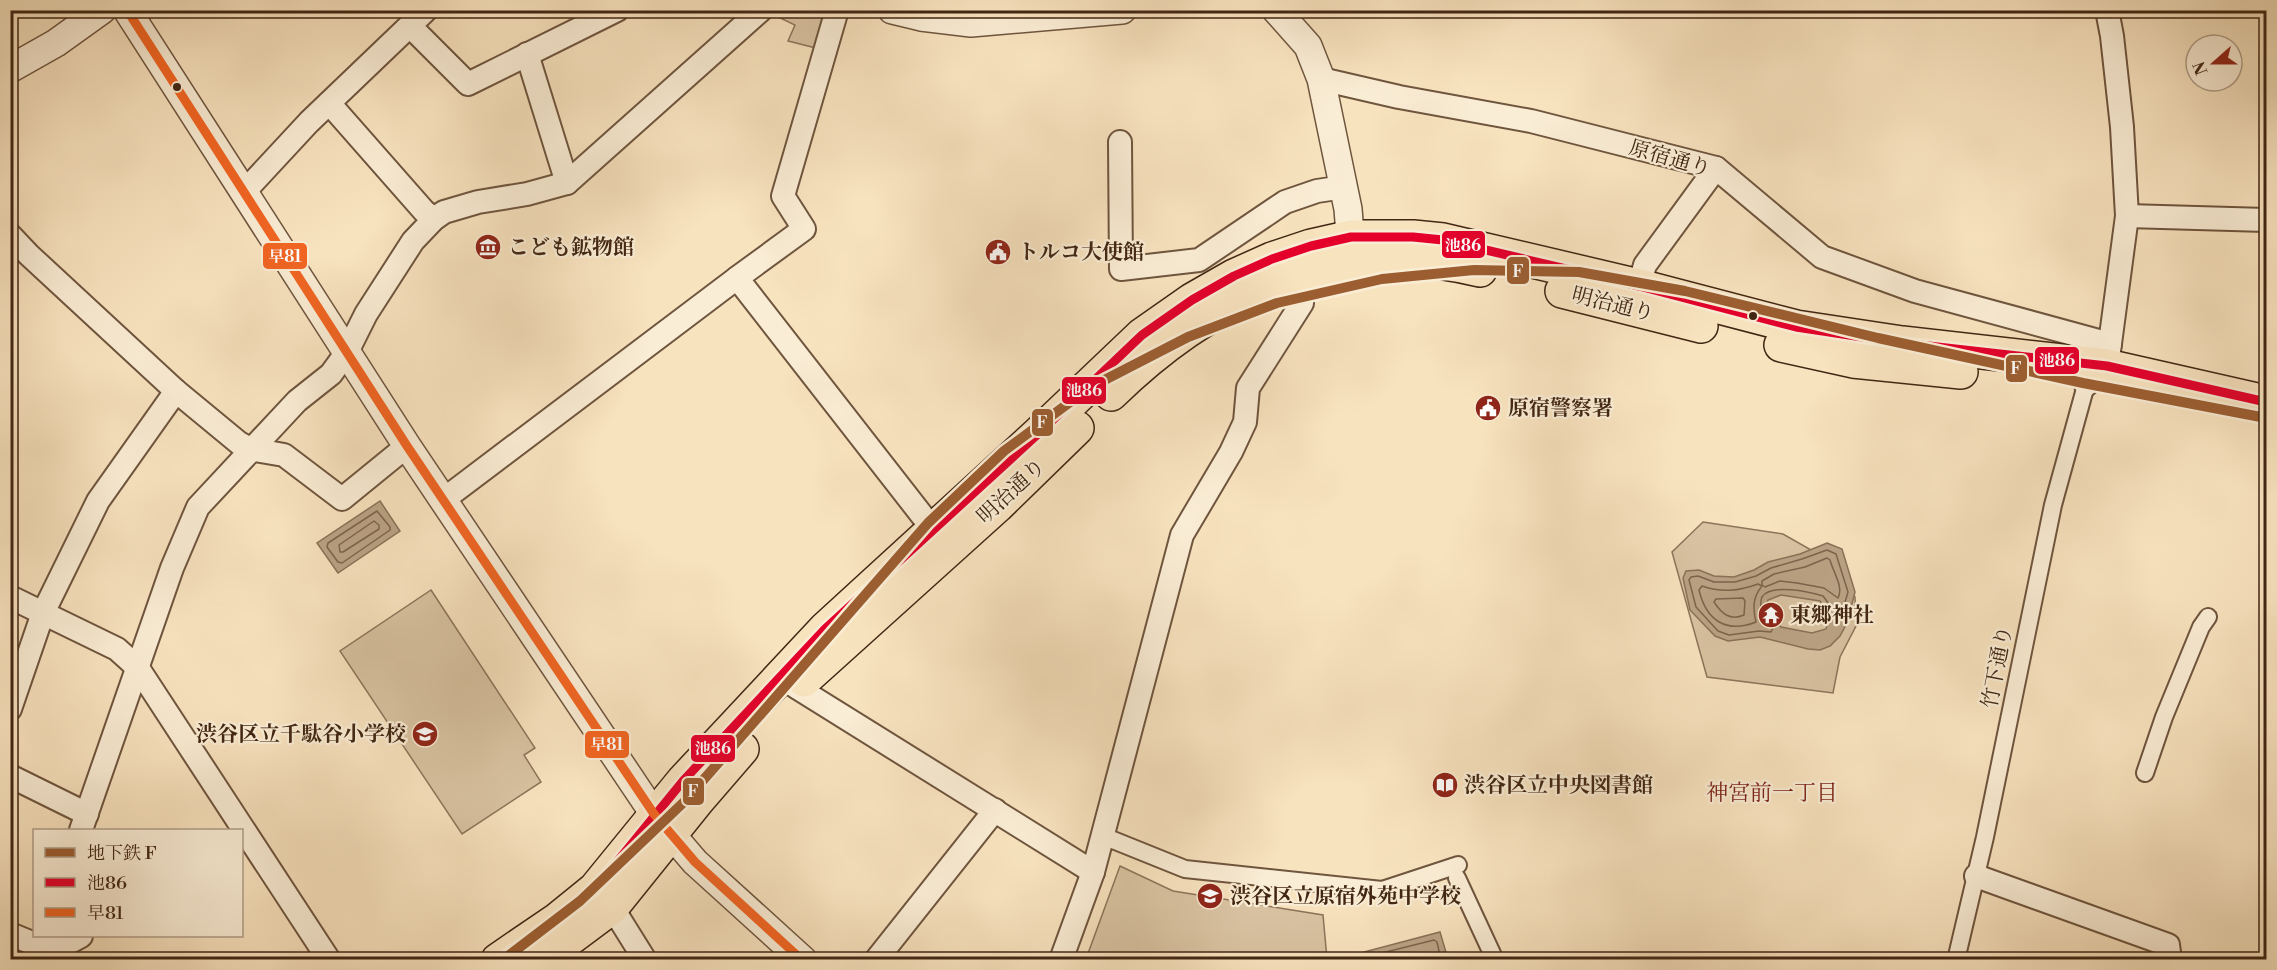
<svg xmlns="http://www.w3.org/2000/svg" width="2277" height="970" font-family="'Libre Bodoni','Noto Serif JP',serif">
	<rect width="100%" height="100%" fill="#f8e3bf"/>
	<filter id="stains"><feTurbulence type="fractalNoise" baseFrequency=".00333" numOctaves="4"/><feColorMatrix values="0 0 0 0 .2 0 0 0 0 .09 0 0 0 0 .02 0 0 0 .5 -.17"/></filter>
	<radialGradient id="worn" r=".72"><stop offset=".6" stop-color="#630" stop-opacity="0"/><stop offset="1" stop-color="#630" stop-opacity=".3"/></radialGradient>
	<g fill="#d9c3a2" stroke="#8d745a" stroke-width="1.5">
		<path d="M775,11H829L816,48L788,41L795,25L772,14Z"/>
		<path d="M1703,522L1783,534L1834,563L1855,597L1856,626L1840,657L1833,693L1707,677L1672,552Z"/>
		<path d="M431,590L535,748L524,755L541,782L462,834L340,651Z"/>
		<path d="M1120,866L1173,891L1323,915L1327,959H1086Z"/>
	</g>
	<g fill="#baa385" stroke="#8a7157" stroke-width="1.5" fill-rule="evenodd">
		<path d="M380,501L400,531L338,573L317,543Z"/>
		<path d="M1827,543L1842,549L1855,592L1847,623L1840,636L1830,646L1820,650L1808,649L1760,637L1728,641L1715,636L1690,610L1683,578L1686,571L1699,570L1714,576L1734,577L1754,570L1768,562L1800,554ZM1781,595L1820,601L1830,615L1826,629L1812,633L1781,627L1766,611L1768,600Z"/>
		<path d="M1440,932L1448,959H1366L1364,952Z"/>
	</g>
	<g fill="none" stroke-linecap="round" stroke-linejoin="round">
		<g stroke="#7e644c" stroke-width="1.5">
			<path d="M377,511L390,527V530L342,563L338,562L327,547L328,543Z"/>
			<path d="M374,521L379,525V529L343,552H340L339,545Z"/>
			<path d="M1827,550L1836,554L1848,592L1839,623L1835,622V612L1823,596C1810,592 1771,583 1762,597C1760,601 1761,608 1761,612L1773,628L1771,632L1759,631L1729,635L1718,631L1696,607L1689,580L1691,577L1698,576L1714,582H1735L1756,576L1771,568L1802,559Z"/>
			<path d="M1827,558L1830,560C1833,572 1844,587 1838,598L1824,588L1797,583L1780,581L1765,587L1762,585V581L1774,574L1805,567Z"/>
			<path d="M1758,584L1762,586C1752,598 1753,609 1756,622C1726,634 1706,620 1699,590L1702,586C1722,593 1739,591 1758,584Z"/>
			<path d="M1743,598L1745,601L1744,615C1730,621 1722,614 1714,602L1716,599Z"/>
			<path d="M1372,960L1374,955L1434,940L1437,942L1441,960"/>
		</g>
		<defs>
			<g id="pedestrian">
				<path d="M2145,773L2164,717L2201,627L2208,617"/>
				<path d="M1103,836L1185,869L1382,890L1458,865"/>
				<path d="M1457,878L1495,960"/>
				<path d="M1956,960L1985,837L2053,505L2086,385"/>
			</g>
			<g id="minor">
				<path d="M837,10L783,196L804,229L737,278L942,541"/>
				<path d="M410,26L468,84L617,10"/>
				<path d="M527,54L567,183"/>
				<path d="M1321,79L1399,97L1531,121L1716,168L1822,257L1915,291L2110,344"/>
				<path d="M329,103L424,211L434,219"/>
				<path d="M1120,142L1121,269L1199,260L1285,202L1317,191L1344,187"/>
				<path d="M244,192L309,122L426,10"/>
				<path d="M2127,216L2266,220"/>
				<path d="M10,235L29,255L176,391L239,443L250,449L284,455L342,499L407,446"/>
				<path d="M1639,286L1645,265L1716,168"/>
				<path d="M2086,385L2107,366L2127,216L2122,127L2112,36L2107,10"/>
				<path d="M443,500L737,278"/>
				<path d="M10,597L117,649L138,668L329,960"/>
				<path d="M796,687L1093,872"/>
				<path d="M10,709L43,613L98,501L176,391"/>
				<path d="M10,776L87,814"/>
				<path d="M81,830L172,568L198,507L297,401L331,374L347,352L366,314L413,241L434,219L444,212L478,202L527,194L567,183L761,10"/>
				<path d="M1976,876L2168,945L2170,960"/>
				<path d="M612,907L645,960"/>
				<path d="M10,934L42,947L56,960"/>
				<path d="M42,947L70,942L81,936"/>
				<path d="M876,960L995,810"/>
				<path d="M1061,960L1093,872L1182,535L1231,452L1245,422L1248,388L1302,303L1300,297L1305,274"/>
			</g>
			<g id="tertiary">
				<path d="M127,10L407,446L654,814L695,862L803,960"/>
				<path d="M892,10L921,17L971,23L1122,10"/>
				<path d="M1276,10L1308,46L1321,79L1348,209L1352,258"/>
				<path d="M10,69L56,43L102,10"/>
			</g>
			<g id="primary">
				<path d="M1562,291L1701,326"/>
				<path d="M1781,345L1853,361L1961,372"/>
				<path d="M1111,394C1211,296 1339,235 1480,270"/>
				<path d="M804,680L997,506L1077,428"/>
				<path d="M498,960L558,919L595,889L683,781L825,629L1038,434L1142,335L1192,300L1234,276L1272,259L1311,246L1351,237H1413L1443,240L1639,286L1796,327L1902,343L2107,366L2266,402"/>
				<path d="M541,960L612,907L698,800L742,749"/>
			</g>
		</defs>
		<use href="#pedestrian" stroke="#6f553e" stroke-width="20"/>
		<use href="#minor" stroke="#6f553e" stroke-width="26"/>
		<use href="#tertiary" stroke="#6f553e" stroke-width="30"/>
		<use href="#primary" stroke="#412613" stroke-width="36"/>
		<use href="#pedestrian" stroke="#faedd5" stroke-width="16"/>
		<use href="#minor" stroke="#faedd5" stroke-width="22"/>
		<use href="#tertiary" stroke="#faedd5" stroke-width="27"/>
		<use href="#primary" stroke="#f8e3bf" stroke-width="33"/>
		<defs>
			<path id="bus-1" d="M499,960L558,919L595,889L683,781L825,629L1038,434L1142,335L1192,300L1234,276L1272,259L1311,246L1351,237H1413L1443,240L1639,286L1796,327L1902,343L2107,366L2266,402"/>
			<path id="bus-2" d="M127,10L407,446L654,814L695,862L802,960"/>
		</defs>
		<use href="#bus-1" stroke="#faedd5" stroke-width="14"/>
		<use href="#bus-2" stroke="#faedd5" stroke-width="14"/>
		<use href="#bus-1" stroke="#e4002b" stroke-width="9"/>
		<use href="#bus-2" stroke="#f26522" stroke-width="9"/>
		<defs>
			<path id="metro-1" d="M503,960L580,901L684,802L928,523L1004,451L1089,388L1188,337L1277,303L1382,279L1474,270L1579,272L1685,291L1878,338L2083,383L2266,418"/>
		</defs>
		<use href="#metro-1" stroke="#faedd5" stroke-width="15"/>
		<use href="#metro-1" stroke="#9c5e31" stroke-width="10"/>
	</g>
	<defs>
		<symbol id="museum-disc" viewBox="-11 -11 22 22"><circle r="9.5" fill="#8f2418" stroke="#faedd5"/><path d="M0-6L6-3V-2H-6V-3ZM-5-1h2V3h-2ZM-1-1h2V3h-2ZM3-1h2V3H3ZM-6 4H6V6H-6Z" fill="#fff"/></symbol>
		<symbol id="civic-disc" viewBox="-11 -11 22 22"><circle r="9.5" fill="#8f2418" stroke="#faedd5"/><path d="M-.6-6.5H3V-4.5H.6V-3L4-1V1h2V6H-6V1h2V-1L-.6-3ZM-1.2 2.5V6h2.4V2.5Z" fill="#fff"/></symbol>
		<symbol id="temple-disc" viewBox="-11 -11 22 22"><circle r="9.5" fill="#8f2418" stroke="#faedd5"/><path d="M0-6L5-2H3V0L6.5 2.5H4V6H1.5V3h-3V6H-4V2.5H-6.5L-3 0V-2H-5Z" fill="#fff"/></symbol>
		<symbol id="school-disc" viewBox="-11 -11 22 22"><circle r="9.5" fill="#8f2418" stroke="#faedd5"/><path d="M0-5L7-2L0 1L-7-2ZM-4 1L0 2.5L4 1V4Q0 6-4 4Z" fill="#fff"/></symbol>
		<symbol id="library-disc" viewBox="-11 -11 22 22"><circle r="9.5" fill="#8f2418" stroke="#faedd5"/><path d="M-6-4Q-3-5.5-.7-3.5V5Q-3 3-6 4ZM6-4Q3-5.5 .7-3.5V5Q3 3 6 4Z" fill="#fff"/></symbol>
	</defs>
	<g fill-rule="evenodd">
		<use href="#museum-disc" x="473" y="232" width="30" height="30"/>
		<use href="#civic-disc" x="983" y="237" width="30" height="30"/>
		<use href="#civic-disc" x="1473" y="393" width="30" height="30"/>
		<use href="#temple-disc" x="1756" y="600" width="30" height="30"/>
		<use href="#school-disc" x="410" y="719" width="30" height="30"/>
		<use href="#library-disc" x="1430" y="770" width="30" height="30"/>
		<use href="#school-disc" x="1195" y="881" width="30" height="30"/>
	</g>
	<g fill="#412613" stroke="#faedd5" stroke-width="2">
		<circle cx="177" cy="87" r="5"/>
		<circle cx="1753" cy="316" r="5"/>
	</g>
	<g text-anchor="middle" stroke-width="4.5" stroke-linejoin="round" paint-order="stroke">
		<g font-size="21" fill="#412613" stroke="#faedd5">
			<text transform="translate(1670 158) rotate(16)" y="7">原宿通り</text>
			<text transform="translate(1613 304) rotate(14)" y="7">明治通り</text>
			<text transform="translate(1011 491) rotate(-43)" y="7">明治通り</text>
			<text transform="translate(1997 667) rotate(-79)" y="7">竹下通り</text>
		</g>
		<g font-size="21" font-weight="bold" fill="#412613" stroke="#faedd5" text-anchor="start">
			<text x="508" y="254">こども鉱物館</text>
			<text x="1018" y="259">トルコ大使館</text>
			<text x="1508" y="415">原宿警察署</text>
			<text x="1790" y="622">東郷神社</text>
			<text x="406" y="741" text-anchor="end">渋谷区立千駄谷小学校</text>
			<text x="1464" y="792">渋谷区立中央図書館</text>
			<text x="1230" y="903">渋谷区立原宿外苑中学校</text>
		</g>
		<g font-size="22" fill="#7a1f14" stroke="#faedd5">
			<text x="1772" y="800">神宮前一丁目</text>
		</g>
	</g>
	<g stroke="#faedd5" stroke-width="2">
		<rect x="1441" y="230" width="45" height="29" rx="6" fill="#e4002b"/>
		<rect x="262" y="242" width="46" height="28" rx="6" fill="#f26522"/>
		<rect x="1506" y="256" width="24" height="29" rx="6" fill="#9c5e31"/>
		<rect x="2034" y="346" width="46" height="29" rx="6" fill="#e4002b"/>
		<rect x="2005" y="354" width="23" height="29" rx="6" fill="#9c5e31"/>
		<rect x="1061" y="376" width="46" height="29" rx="6" fill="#e4002b"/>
		<rect x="1031" y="408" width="23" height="29" rx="6" fill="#9c5e31"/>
		<rect x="584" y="730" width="46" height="29" rx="6" fill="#f26522"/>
		<rect x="690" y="734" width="46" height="29" rx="6" fill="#e4002b"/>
		<rect x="682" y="777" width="23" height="29" rx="6" fill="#9c5e31"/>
	</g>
	<g font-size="16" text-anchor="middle" font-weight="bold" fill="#fff">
		<text x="1463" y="251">池86</text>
		<text x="285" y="262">早81</text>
		<text x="1518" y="277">F</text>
		<text x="2057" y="366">池86</text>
		<text x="2016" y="374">F</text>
		<text x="1084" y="396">池86</text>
		<text x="1042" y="428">F</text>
		<text x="607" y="750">早81</text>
		<text x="713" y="754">池86</text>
		<text x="693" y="797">F</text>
	</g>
	<rect width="2277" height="970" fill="none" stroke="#f8e3bf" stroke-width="36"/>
	<rect x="12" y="12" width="2253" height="946" fill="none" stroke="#412613" stroke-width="3"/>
	<rect x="18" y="18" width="2241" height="934" fill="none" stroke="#412613" stroke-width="1.5"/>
	<rect x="33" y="829" width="210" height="108" fill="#faedd5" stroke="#b09d87" stroke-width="1.5"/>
	<rect x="45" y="848" width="30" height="9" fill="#9c5e31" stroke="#b09d87" stroke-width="1.5"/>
	<text x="87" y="859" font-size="18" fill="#412613">地下鉄 F</text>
	<rect x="45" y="878" width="30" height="9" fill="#e4002b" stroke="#b09d87" stroke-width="1.5"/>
	<text x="87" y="889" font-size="18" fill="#412613">池86</text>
	<rect x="45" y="908" width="30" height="9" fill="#f26522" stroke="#b09d87" stroke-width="1.5"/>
	<text x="87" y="919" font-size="18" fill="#412613">早81</text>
	<g transform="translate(2214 63) rotate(249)"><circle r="28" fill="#faedd5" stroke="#b09d87" stroke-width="1.5"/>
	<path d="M0-4.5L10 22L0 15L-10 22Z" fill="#8f2418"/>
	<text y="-9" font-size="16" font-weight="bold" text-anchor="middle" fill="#412613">N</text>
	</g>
	<rect width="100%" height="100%" filter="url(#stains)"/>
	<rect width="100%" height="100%" fill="url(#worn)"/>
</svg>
